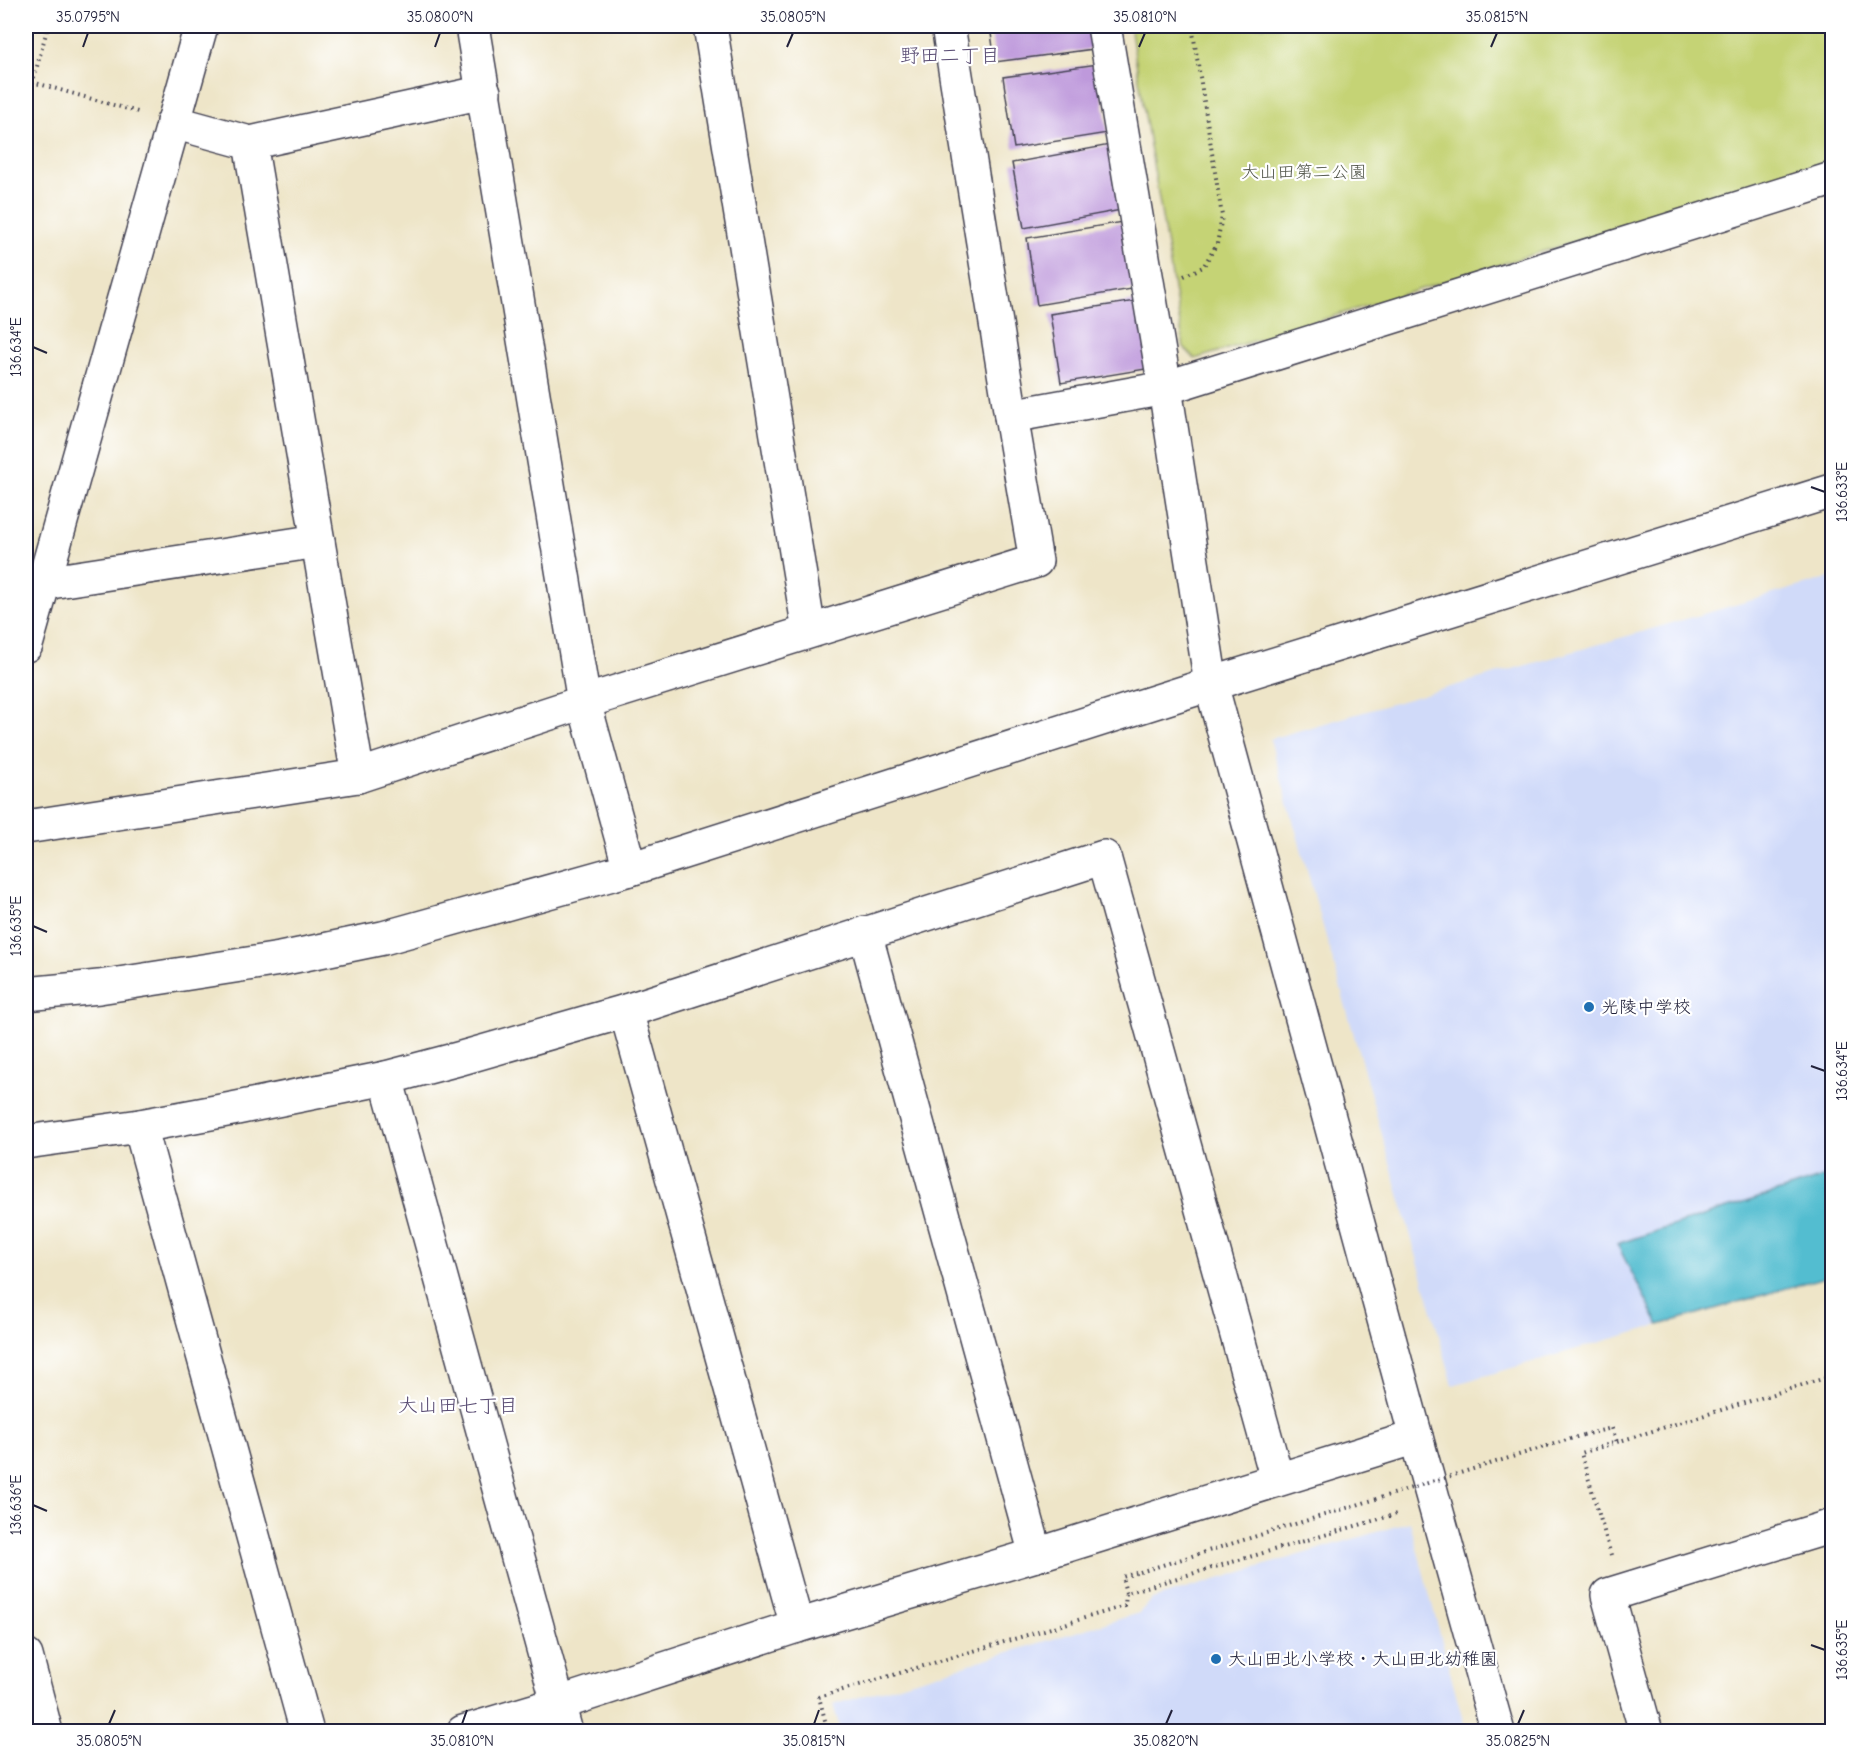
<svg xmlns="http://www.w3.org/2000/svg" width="1858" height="1757" font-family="'Comic Neue','Klee One',sans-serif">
	<rect width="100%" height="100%" fill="#fff"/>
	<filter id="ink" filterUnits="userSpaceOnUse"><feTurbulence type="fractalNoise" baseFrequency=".0167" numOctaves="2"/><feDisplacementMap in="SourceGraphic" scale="12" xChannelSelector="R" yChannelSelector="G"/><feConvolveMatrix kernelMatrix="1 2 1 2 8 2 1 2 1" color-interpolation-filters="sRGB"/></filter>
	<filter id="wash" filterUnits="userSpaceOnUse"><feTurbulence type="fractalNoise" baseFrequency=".008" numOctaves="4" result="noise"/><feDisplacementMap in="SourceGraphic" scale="24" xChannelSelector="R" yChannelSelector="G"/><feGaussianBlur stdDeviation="1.35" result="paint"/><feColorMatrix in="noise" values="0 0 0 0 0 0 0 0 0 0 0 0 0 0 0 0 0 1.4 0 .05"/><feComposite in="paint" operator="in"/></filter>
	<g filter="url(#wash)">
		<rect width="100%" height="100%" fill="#eee5c8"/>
		<g fill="#d0daf9">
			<path d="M1832,577V1275L1453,1385L1270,739Z"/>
			<path d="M1410,1522L1466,1731H841L833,1705L1139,1613L1152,1599Z"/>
		</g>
		<path fill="#c5d375" stroke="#747a58" stroke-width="1.5" d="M1130,26H1832V162L1195,359L1184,348Z"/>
		<path fill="#53bdd0" stroke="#3a7086" stroke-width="1.5" d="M1832,1174V1275L1659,1325L1617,1244Z"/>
		<g id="blocks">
			<g fill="#be99db">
				<path d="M990,26H1090L1093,49L995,62Z"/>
				<path d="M1098,64L1108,133L1014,148L1003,77Z"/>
				<path d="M1115,144L1127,209L1024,228L1012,163Z"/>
				<path d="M1128,221L1138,288L1037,305L1027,238Z"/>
				<path d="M1142,300L1152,368L1061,383L1050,314Z"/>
			</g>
		</g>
	</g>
	<g filter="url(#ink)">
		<use href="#blocks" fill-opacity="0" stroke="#413f50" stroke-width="1.5"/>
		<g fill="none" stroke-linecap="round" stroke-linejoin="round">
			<defs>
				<g id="minor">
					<path d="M472,26L584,702L630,869"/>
					<path d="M710,26L809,631"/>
					<path d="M1104,26L1165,388L1211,684L1416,1437L1498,1732"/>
					<path d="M173,122L250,143L484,92"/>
					<path d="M250,143L358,776"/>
					<path d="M1011,416L1165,388L1832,179"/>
					<path d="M44,583L318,541"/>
					<path d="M26,645L201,26"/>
					<path d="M26,827L358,776L584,702L1036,561L1011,416L948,26"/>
					<path d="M865,933L1036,1555"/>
					<path d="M626,1011L797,1626"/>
					<path d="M386,1078L566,1732"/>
					<path d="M140,1126L307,1732"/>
					<path d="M26,1142L140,1126L232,1109L386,1078L458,1059L626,1011L1104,857L1277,1479"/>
					<path d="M26,1656L46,1732"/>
					<path d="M463,1732L557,1704L797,1626L1036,1555L1416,1437"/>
					<path d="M1646,1732L1608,1595L1832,1526"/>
				</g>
				<path id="tertiary" d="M26,994L99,987L280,959L383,938L630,869L1211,684L1832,491"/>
			</defs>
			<use href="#minor" stroke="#413f50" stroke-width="36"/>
			<use href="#tertiary" stroke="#413f50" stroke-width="36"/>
			<g stroke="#413f50" stroke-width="4" stroke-dasharray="1.5 4.5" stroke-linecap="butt">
				<path d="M32,82L138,112"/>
				<path d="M26,107L48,26"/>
				<path d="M1184,276L1203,267L1217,244L1222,216L1192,26"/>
				<path d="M1583,1435L1612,1428L1617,1442"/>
				<path d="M1611,1555L1581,1453L1832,1376"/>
				<path d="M1126,1593L1122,1577L1140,1572"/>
				<path d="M828,1732L819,1697L1125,1606L1126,1593L1400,1513"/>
			</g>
			<use href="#minor" stroke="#fff" stroke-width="33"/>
			<use href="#tertiary" stroke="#fff" stroke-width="33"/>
			<path stroke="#413f50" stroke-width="4" stroke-dasharray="1.5 4.5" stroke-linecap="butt" d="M1140,1572L1583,1435"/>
		</g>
	</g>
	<path fill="none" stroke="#22223b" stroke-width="2" d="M83,47L88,33M435,47L440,33M787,47L793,33M1139,47L1145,33M1491,47L1497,33M33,347L47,353M1811,487L1825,492M33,926L47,932M1811,1066L1825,1071M33,1505L47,1511M1811,1645L1825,1650M109,1724L115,1710M462,1724L467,1710M814,1724L819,1710M1166,1724L1172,1710M1518,1724L1524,1710"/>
	<g fill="#1f6fb2" stroke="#fff" stroke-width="2">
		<circle cx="1589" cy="1007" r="6"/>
		<circle cx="1216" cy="1659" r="6"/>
	</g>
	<g text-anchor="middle" stroke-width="4.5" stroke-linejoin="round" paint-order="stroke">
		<g font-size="18" fill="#53574c" stroke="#fff">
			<text x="1304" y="178">大山田第二公園</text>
		</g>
		<g font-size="18" fill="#22223b" stroke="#fff" text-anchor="start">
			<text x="1601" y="1013">光陵中学校</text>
			<text x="1228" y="1665">大山田北小学校・大山田北幼稚園</text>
		</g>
		<g font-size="20" fill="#594c73" stroke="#fff">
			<text x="950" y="62">野田二丁目</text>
			<text x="458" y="1412">大山田七丁目</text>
		</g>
	</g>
	<rect width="1858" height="1757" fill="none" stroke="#fff" stroke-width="66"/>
	<rect x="33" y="33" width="1792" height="1691" fill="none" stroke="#22223b" stroke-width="2"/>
	<g font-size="15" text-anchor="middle" fill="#22223b">
		<text x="88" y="22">35.0795°N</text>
		<text x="440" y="22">35.0800°N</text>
		<text x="793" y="22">35.0805°N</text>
		<text x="1145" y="22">35.0810°N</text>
		<text x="1497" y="22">35.0815°N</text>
		<text transform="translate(16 347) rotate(-90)" y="5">136.634°E</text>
		<text transform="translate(1842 492) rotate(-90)" y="5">136.633°E</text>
		<text transform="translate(16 926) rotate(-90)" y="5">136.635°E</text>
		<text transform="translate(1842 1071) rotate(-90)" y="5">136.634°E</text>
		<text transform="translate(16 1505) rotate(-90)" y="5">136.636°E</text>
		<text transform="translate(1842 1650) rotate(-90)" y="5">136.635°E</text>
		<text x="109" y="1746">35.0805°N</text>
		<text x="462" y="1746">35.0810°N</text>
		<text x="814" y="1746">35.0815°N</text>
		<text x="1166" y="1746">35.0820°N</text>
		<text x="1518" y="1746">35.0825°N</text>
	</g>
</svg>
